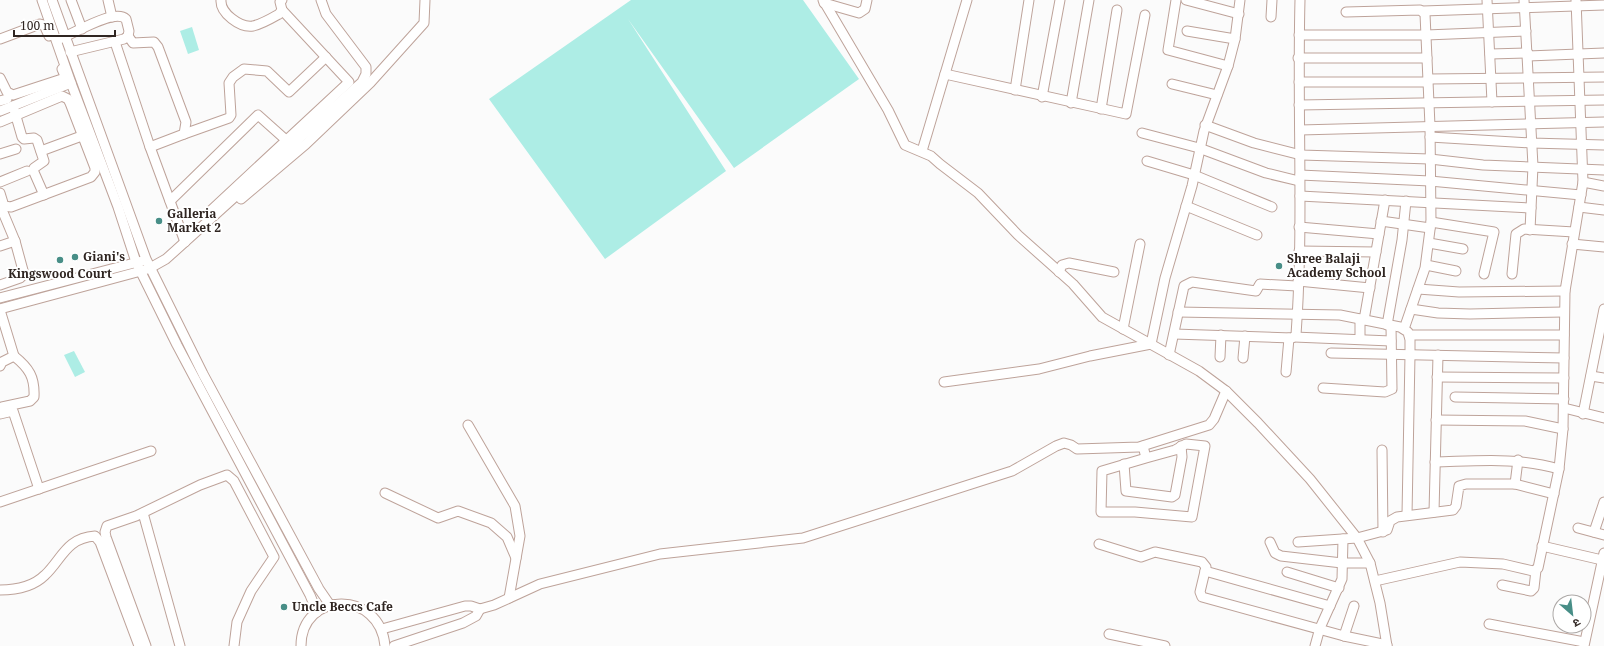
<svg xmlns="http://www.w3.org/2000/svg" width="1604" height="646" font-family="'Noto Serif','Noto Sans Devanagari',serif">
	<rect width="100%" height="100%" fill="#fbfbfb"/>
	<g fill="#adede5">
		<path d="M631,0H803L859,79L734,168L628,19L726,171L605,259L489,99Z"/>
		<path d="M192,27L199,50L188,54L180,31Z"/>
		<path d="M74,351L85,372L75,377L64,355Z"/>
	</g>
	<g fill="none" stroke-linecap="round" stroke-linejoin="round">
		<defs>
			<g id="minor">
				<path d="M42,0L71,83L118,207L136,262L177,345L310,595L317,612"/>
				<path d="M52,0L146,259L203,374L319,589L330,605"/>
				<path d="M71,0L82,29"/>
				<path d="M108,0L112,17"/>
				<path d="M221,0C220,13 240,28 253,26C262,24 272,18 279,14L282,10L280,2L282,0"/>
				<path d="M823,0L888,110L905,145L931,156L940,164L978,193L1018,235L1073,284L1102,317L1199,371L1226,391L1258,423L1310,479L1357,538L1370,563L1380,603L1387,646"/>
				<path d="M1176,0L1168,50L1228,66"/>
				<path d="M1186,0L1239,14"/>
				<path d="M1487,0L1492,102"/>
				<path d="M1524,0L1533,166L1530,230"/>
				<path d="M824,3L859,13L865,9L867,0"/>
				<path d="M1423,11L1604,5"/>
				<path d="M1346,12L1420,10L1425,14L1430,126L1431,222L1425,268L1404,329"/>
				<path d="M1271,17L1272,0"/>
				<path d="M1187,31L1235,39"/>
				<path d="M1299,35H1426L1526,31"/>
				<path d="M128,36L133,43L154,42L158,47L186,122L184,134L150,147"/>
				<path d="M0,39L40,24L44,25L49,36"/>
				<path d="M59,39C74,34 114,8 126,19L129,31L128,36L124,39L70,52"/>
				<path d="M115,42L150,147L185,242"/>
				<path d="M1490,54L1528,53"/>
				<path d="M1528,56L1604,53"/>
				<path d="M1298,58H1427"/>
				<path d="M945,74L1126,114L1145,15"/>
				<path d="M0,78L7,92L13,95L62,79L65,76L62,69"/>
				<path d="M1428,79L1604,77"/>
				<path d="M1299,82H1428"/>
				<path d="M1172,84L1217,95"/>
				<path d="M1015,90L1029,0"/>
				<path d="M1042,97L1060,0"/>
				<path d="M0,101L7,99"/>
				<path d="M1071,103L1089,0"/>
				<path d="M1299,105L1604,100"/>
				<path d="M13,106L22,137L24,139L34,138L37,140L44,161L34,168L33,170L44,195"/>
				<path d="M1101,109L1117,10"/>
				<path d="M0,111L71,83"/>
				<path d="M0,122L62,96L68,99L70,103L95,168V172L91,177L11,207L4,206L0,193"/>
				<path d="M1205,125L1254,143L1301,155L1430,159L1483,165L1604,170"/>
				<path d="M1300,130L1604,122"/>
				<path d="M1142,133L1199,148L1266,173L1299,181"/>
				<path d="M184,134L229,118L231,115L229,83L233,77L244,69L267,71L289,92L326,57"/>
				<path d="M1430,137L1531,143L1604,145"/>
				<path d="M41,151L87,134"/>
				<path d="M922,151L967,0"/>
				<path d="M0,154L16,149"/>
				<path d="M1147,161L1194,175L1272,207"/>
				<path d="M1300,175L1430,181L1581,195"/>
				<path d="M0,182L27,171"/>
				<path d="M1583,182L1604,186"/>
				<path d="M1300,196L1531,208"/>
				<path d="M241,199L306,144L370,83L424,23L425,0"/>
				<path d="M170,201L258,115L286,140"/>
				<path d="M0,205L15,241L24,274L20,278L0,285"/>
				<path d="M1186,206L1257,235"/>
				<path d="M1579,207L1604,210"/>
				<path d="M206,215L349,82L282,10"/>
				<path d="M1381,221L1430,228"/>
				<path d="M1431,222L1494,232L1484,274"/>
				<path d="M1299,227L1379,234"/>
				<path d="M1429,243L1463,249"/>
				<path d="M1572,244L1604,247"/>
				<path d="M0,246L15,241"/>
				<path d="M1299,251L1376,252"/>
				<path d="M1426,265L1456,271"/>
				<path d="M1059,272L1062,265L1069,263L1114,272"/>
				<path d="M1512,274L1516,234L1524,229L1574,232"/>
				<path d="M1298,281L1370,288"/>
				<path d="M1418,289L1459,292L1565,291"/>
				<path d="M0,298L142,261"/>
				<path d="M0,309L141,271L150,268L166,259L362,82L366,74V67L326,14L321,0"/>
				<path d="M1411,309L1438,313L1470,314L1564,312"/>
				<path d="M0,310L14,356L2,362L0,366"/>
				<path d="M1178,312L1340,315L1400,327L1408,332L1410,340V355L1407,515"/>
				<path d="M1364,320L1385,200"/>
				<path d="M1387,325L1402,240L1406,201"/>
				<path d="M1123,329L1140,244"/>
				<path d="M1174,334L1292,338L1296,335C1304,223 1297,111 1300,0"/>
				<path d="M1409,335H1564"/>
				<path d="M1294,337L1391,341"/>
				<path d="M1360,339V319"/>
				<path d="M1331,353L1564,358"/>
				<path d="M1169,355L1184,286L1192,282L1256,291L1260,284L1297,286"/>
				<path d="M1220,357L1221,335"/>
				<path d="M1243,358L1245,336"/>
				<path d="M1286,372L1289,338"/>
				<path d="M1591,376L1604,378"/>
				<path d="M1437,377L1564,378"/>
				<path d="M944,382L1039,369L1090,356L1151,344L1165,278L1192,186L1204,131L1228,66L1235,39L1240,0"/>
				<path d="M1323,388L1385,392L1392,389L1391,326"/>
				<path d="M1455,397L1564,399"/>
				<path d="M2,407L30,401L34,397C35,377 29,368 14,356"/>
				<path d="M1564,408L1604,418"/>
				<path d="M0,414L13,411L39,489"/>
				<path d="M1583,414L1604,309"/>
				<path d="M1436,420L1525,421L1563,429"/>
				<path d="M468,425L515,506L520,536L509,598"/>
				<path d="M1143,446L1146,458L1175,450L1186,444L1205,446L1192,517L1135,512H1101L1102,471L1146,458"/>
				<path d="M1382,450L1383,532"/>
				<path d="M1435,462C1478,461 1518,457 1559,469"/>
				<path d="M1124,464L1126,491L1172,497L1175,495L1182,457L1181,446"/>
				<path d="M1515,484L1518,460"/>
				<path d="M385,493L438,518L458,511L491,523L507,537L516,558"/>
				<path d="M0,502L151,451"/>
				<path d="M1434,512L1438,355"/>
				<path d="M143,513L180,646"/>
				<path d="M1578,528L1604,535"/>
				<path d="M1594,532L1604,502"/>
				<path d="M1270,542L1275,553L1281,556L1342,563H1370"/>
				<path d="M1298,542L1357,538L1387,530L1390,521L1397,517L1453,510L1456,506L1459,486L1466,484H1515L1554,494"/>
				<path d="M1099,544L1141,557L1155,552L1202,562L1206,567L1200,592L1202,597L1344,636L1387,645"/>
				<path d="M1542,546L1602,560"/>
				<path d="M1205,571L1330,606"/>
				<path d="M1287,572L1339,588"/>
				<path d="M1375,581L1460,562L1503,564L1533,571L1538,568L1559,469L1563,429L1565,291L1583,182L1576,0"/>
				<path d="M1502,585L1531,591L1534,588L1536,570"/>
				<path d="M0,590C17,590 33,587 45,575C62,559 66,538 95,536L100,542L139,646"/>
				<path d="M1489,624L1584,642"/>
				<path d="M382,629L465,606H471L480,609L494,605L540,584L660,554L803,538L1012,471L1056,446L1064,443L1071,445L1077,449L1139,447L1209,425L1214,419L1226,391"/>
				<path d="M1109,634L1165,646"/>
				<path d="M1344,636L1354,606"/>
				<path d="M146,646L106,537L105,532L107,526L136,516L200,485L227,475L234,481L274,557L251,591L237,622L234,646"/>
				<path d="M301,646C301,591 380,589 385,646"/>
				<path d="M394,646L463,623L476,616L480,609"/>
				<path d="M1315,646L1320,628L1342,579L1343,539"/>
				<path d="M1584,646L1604,553"/>
			</g>
		</defs>
		<use href="#minor" stroke="#bea39a" stroke-width="11"/>
		<use href="#minor" stroke="#fff" stroke-width="9"/>
	</g>
	<g fill="#488e87" stroke="#fff" stroke-width="1.5">
		<circle cx="159" cy="221" r="4"/>
		<circle cx="75" cy="257" r="4"/>
		<circle cx="60" cy="260" r="4"/>
		<circle cx="1279" cy="266" r="4"/>
		<circle cx="284" cy="607" r="4"/>
	</g>
	<g text-anchor="middle" stroke-width="4" stroke-linejoin="round" paint-order="stroke">
		<g font-size="12" font-weight="bold" fill="#2f2521" stroke="#fff" text-anchor="start">
			<text x="167" y="218">Galleria<tspan x="167" dy="14">Market 2</tspan></text>
			<text x="83" y="261">Giani's</text>
			<text x="1287" y="263">Shree Balaji<tspan x="1287" dy="14">Academy School</tspan></text>
			<text x="60" y="278" text-anchor="middle">Kingswood Court</text>
			<text x="292" y="611">Uncle Beccs Cafe</text>
		</g>
	</g>
	<g transform="translate(1572 614) rotate(152)"><circle r="19" fill="#ffffff" stroke="#aca8a6"/>
	<path d="M0-3L7 15L0 10L-7 15Z" fill="#488e87"/>
	<text y="-6" font-size="11" font-weight="bold" text-anchor="middle" fill="#2f2521">उ</text>
	</g>
	<path d="M14 30v6h101v-6" fill="none" stroke="#2f2521" stroke-width="2"/>
	<text x="20" y="30" font-size="12" fill="#2f2521" stroke="#ffffff" stroke-width="3" paint-order="stroke">100 m</text>
</svg>
